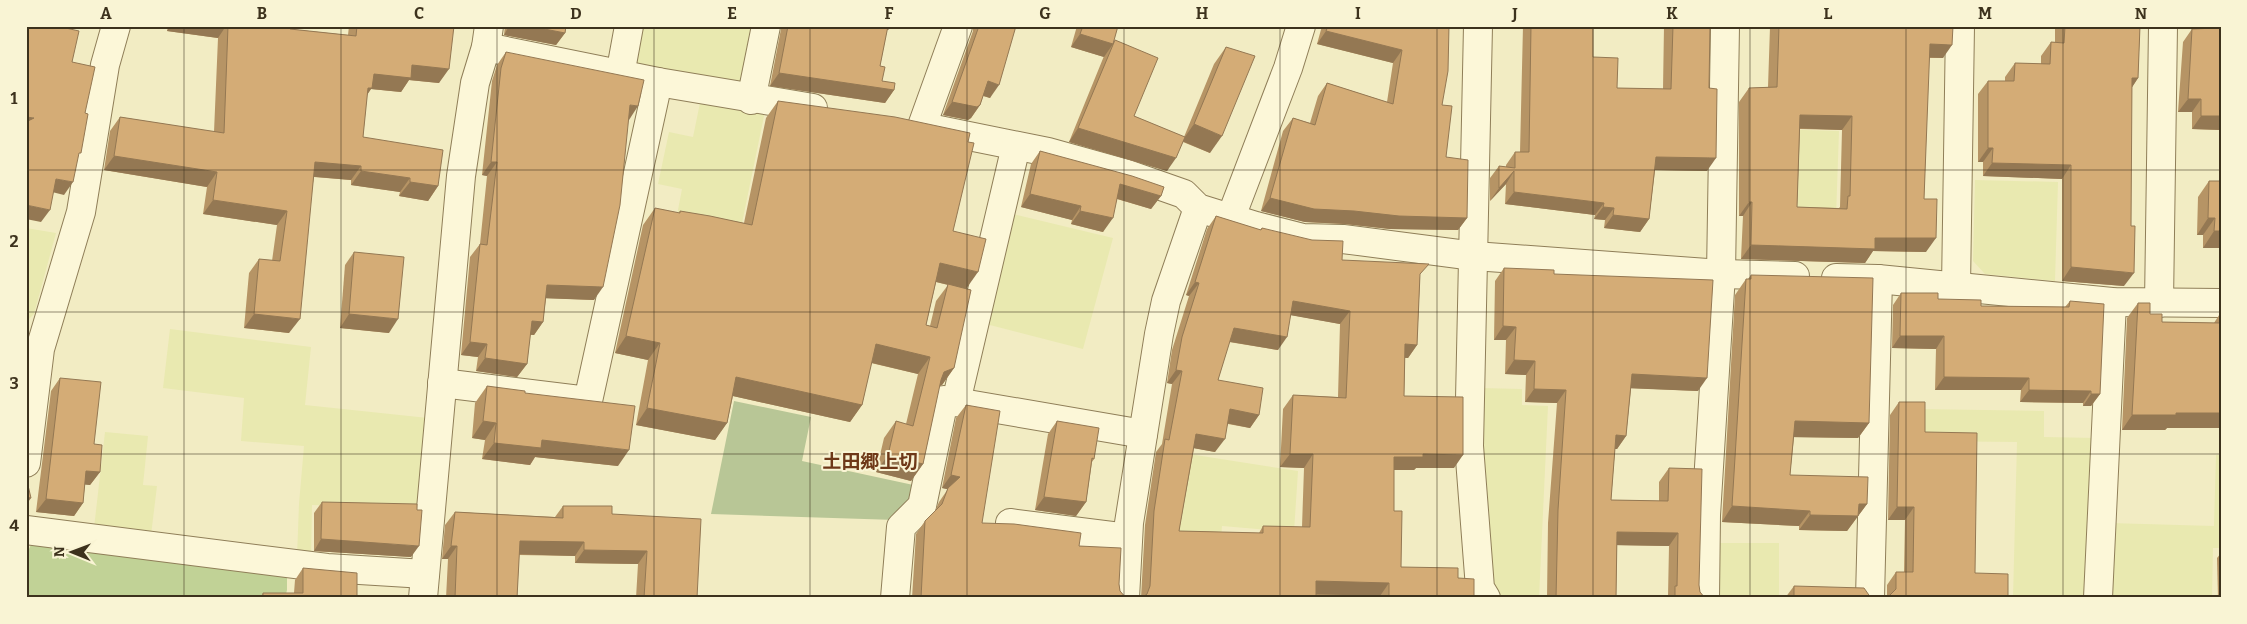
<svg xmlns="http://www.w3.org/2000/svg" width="2247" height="624" font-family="Bitter,'Noto Sans JP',serif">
	<rect width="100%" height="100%" fill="#f2ecc3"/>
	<g fill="#e9e9b0">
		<path d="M638,26H757L743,89L643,71L634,62Z"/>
		<path d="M701,98L765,111L741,228L677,215L682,189L658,184L669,132L693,137Z"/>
		<path d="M1741,128L1839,131L1836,217L1790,216Z"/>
		<path d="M1975,180L2058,182L2055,281L1985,274L1973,261Z"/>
		<path d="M1009,213L1113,238L1083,349L982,323Z"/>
		<path d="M26,228L56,233L34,314L26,322Z"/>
		<path d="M170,329L311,347L305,405L428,418L419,508L312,505L311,560L297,557L299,504L304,446L241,441L244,398L163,388Z"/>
		<path d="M1480,388L1522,389V405L1548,406L1539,598H1496L1486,584Z"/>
		<path d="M1918,409L2044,411V437L2097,438L2090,598H2013L2017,442L1918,441Z"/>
		<path d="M105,432L148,436L143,485L157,486L151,535L94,528Z"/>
		<path d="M1189,454L1298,471L1294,532L1222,526L1221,539L1175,535Z"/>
		<path d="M2216,455H2221V548H2213L2212,598H2104L2109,523L2214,526Z"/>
		<rect x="1715" y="543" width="64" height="55"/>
	</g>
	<path fill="#c1d296" d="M32,542L287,573V590L285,598H26V556Z"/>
	<path fill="#b8c696" d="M734,401L811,417L802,461L918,486L896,520L711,514Z"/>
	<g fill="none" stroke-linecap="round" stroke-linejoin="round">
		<defs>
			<g id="minor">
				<path d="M1478,26L1469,446L1480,588L1486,598"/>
				<path d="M486,47L658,82L813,108"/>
				<path d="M620,75L629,26"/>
				<path d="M751,100L766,26"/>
				<path d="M922,126L958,26"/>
				<path d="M934,129L1048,152L1127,174L1184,194L1198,208L1256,226L1303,238L1343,239L1474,256L1721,274L1795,276"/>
				<path d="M1231,217L1288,68L1301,26"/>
				<path d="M1836,278L1878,279L2112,302L2221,303"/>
				<path d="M1956,287L1960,26"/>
				<path d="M2159,303L2163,26"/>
				<path d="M442,383L588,401L658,82"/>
				<path d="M956,402L1016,146"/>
				<path d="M26,463L40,349L81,212L105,65L116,26"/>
				<path d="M1010,523L1128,538"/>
				<path d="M26,530L327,568L425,574"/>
				<path d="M423,598L461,176L475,83L486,47L489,26"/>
				<path d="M895,598L901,527L922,506L944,400L1143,434"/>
				<path d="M1125,598L1129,523L1159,334L1166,301L1198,208"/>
				<path d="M1705,598L1706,515L1721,274L1725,26"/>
				<path d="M1870,598L1878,279"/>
				<path d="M2098,598L2112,302"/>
			</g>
		</defs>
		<use href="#minor" stroke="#8f7e58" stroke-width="30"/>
		<use href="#minor" stroke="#fcf7d8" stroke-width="28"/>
	</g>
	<g fill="#b69465" fill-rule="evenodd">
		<path d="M168,26H290V29L348,35L349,26H454L439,83L409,80L401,92L371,89L367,95L363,137L438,186L428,201L399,196L400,192L351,185V180L314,177L289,333L244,328L249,273L259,259L272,261L277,225L203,214L207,187L104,170L110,131L120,117L214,132L218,38L167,31Z"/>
		<path d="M505,26H566L565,33L556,45L504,35Z"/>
		<path d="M781,26H891L888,30H887L880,66L882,81L894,90L885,103L770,86L781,29Z"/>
		<path d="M972,26H1016L990,98L983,96L980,105L971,118L968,120L943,115L973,31Z"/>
		<path d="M1077,26H1118L1113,42L1134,116L1184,137L1214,64L1226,47L1210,153L1183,142L1167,171L1069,142L1104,56V57L1071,47Z"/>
		<path d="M1322,26H1449L1442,105L1446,157L1467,218L1458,230L1390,229L1345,224L1305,222L1261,211L1283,131L1293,118L1310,123L1318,96L1327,83L1387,102L1393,63L1317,44Z"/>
		<path d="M1523,26H1593V57L1617,88L1663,89L1664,26H1710L1707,171L1655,170L1649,219L1640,232L1604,228L1605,220L1594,219L1595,215L1505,204L1506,184L1490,201V178L1499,166L1506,167V165L1515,152H1520Z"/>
		<path d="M1761,26H1953L1943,58H1929L1924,199L1926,252L1873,251L1865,263L1741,259L1743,216H1739V102L1749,88L1768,87L1770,27ZM1800,129L1842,130L1840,207L1839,208L1797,207Z"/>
		<path d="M2055,26H2140L2138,78L2132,87L2124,286L2062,281V179L1983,176V162H1978V94L1988,81H2005V77L2015,63L2041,64V56L2051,42H2055Z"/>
		<path d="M2208,26H2221V130L2192,129V112H2178L2183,42L2192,29H2208Z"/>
		<path d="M506,52L629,120L628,119L594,300L546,298L543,322L534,335H530L527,364L517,377L476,371L478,357L461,355L470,257L480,244L487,176L482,175L492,81L497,65Z"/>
		<path d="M778,101L953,231L967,289L954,368L942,385L939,386L923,464L911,481L876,472L884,438L896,421L906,424L918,374L871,363L862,405L850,422L733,396L727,423L715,440L636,425L648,360L615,353L643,225L655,208L679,213L680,211L744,223L766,118ZM936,282L948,285L936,301L930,326L926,325Z"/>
		<path d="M1040,151L1161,196L1151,209L1117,199L1103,232L1071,224L1072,220L1021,207L1031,164Z"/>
		<path d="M2209,181H2221V248H2203V235H2197L2198,197Z"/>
		<path d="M1216,216L1260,230L1262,228L1342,260L1420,277L1417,345L1408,358H1405L1404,396L1454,468H1416L1414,470H1394V511L1401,567L1458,578L1474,598H1380V596L1316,595L1315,598H1141L1145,525L1156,452L1162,444L1172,384L1167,383L1172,350L1189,296L1186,295L1207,229ZM1291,315L1340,324L1338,397L1293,395L1283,409L1280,467L1304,468L1302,527L1263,526L1259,533L1179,531L1194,448L1215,452L1228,424L1250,428L1259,415L1218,380L1229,342L1278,350Z"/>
		<path d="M354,252L389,333L340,328L345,265Z"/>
		<path d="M1504,268L1554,274L1698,391L1631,388L1626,436L1617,449H1615L1611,500L1659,501V482L1669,468L1700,592L1705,598H1667L1668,596L1669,546L1617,545L1616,598H1547L1548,523L1557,403L1525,402L1526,375L1505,374L1506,340H1494L1495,281Z"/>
		<path d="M1751,275L1869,423L1858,438L1794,437L1790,475L1867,504L1847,531L1799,530V526L1722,522L1735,295L1746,279H1748Z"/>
		<path d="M1901,293L1981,306L2065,307L2070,301L2100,394L2091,406H2083V403L2020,402L2021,390H1935L1936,349L1892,348L1893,305Z"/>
		<path d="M2138,303L2150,314L2162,322L2214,323L2221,312V428H2167L2165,430H2122L2127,318Z"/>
		<path d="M60,378L94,444L100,472L90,485L85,484L83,503L74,516L36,512L51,391Z"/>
		<path d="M487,386L525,393L618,466L535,457L530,465L482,459L485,440L472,438L475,403Z"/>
		<path d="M1899,402L1925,432L1975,573L2008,598H1887V585L1896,572H1904L1905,520H1888L1890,415Z"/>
		<path d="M966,405L982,523L1079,546L1119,584L1120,591L1126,598H912L916,534L925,521L935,511L939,502L948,489L942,488L956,418Z"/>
		<path d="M1057,421L1094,459L1092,462L1086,502L1076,516L1035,510L1048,434Z"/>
		<path d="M322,502L411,557L314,551V513Z"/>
		<path d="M563,506L612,514L697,598H636L638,564L575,563V556L519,555L517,598H446L448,559H442L445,525L455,512L555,517Z"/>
		<path d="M2221,553V598H2218L2217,558Z"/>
		<path d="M303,568L357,598H260L263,593H294L295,580Z"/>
		<path d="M1794,586L1871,598H1785Z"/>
	</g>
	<g fill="#947853">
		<path d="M170,26H226L218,38L167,31Z"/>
		<path d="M509,26H529L565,33L556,45L504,35Z"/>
		<path d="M882,26H891L888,30L881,29Z"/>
		<path d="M1251,26H1260L1258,28Z"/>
		<path d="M1326,31L1402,50L1393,63L1317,44Z"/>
		<path d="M1080,34L1113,44L1104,57L1071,47Z"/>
		<path d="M1930,44L1952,45L1943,58L1920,57Z"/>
		<path d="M412,65L449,69L439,83L409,80L401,92L371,89L362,102L374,74Z"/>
		<path d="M779,73L894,90L885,103L770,86Z"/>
		<path d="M2132,78H2138L2129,92Z"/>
		<path d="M988,81L999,85L990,98L978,94Z"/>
		<path d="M2188,99H2201L2192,112H2178Z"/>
		<path d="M952,102L980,105L971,118L968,120L943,115Z"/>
		<path d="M630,105L638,106L629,120L620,118Z"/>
		<path d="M1800,115L1852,116L1842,130L1791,128Z"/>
		<path d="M2201,116H2221V130L2192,129Z"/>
		<path d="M26,117L34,118L26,129Z"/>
		<path d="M1194,124L1222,136L1210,153L1182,141Z"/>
		<path d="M1078,128L1176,158L1167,171L1069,142Z"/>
		<path d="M1988,148H1993L1983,162H1978Z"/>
		<path d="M114,156L217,172L207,187L104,170Z"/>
		<path d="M1656,157L1716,158L1707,171L1647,170Z"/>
		<path d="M315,162L361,166L351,180L305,176Z"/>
		<path d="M491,162H497L487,176L482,175Z"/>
		<path d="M1992,163L2071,165L2062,179L1983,176Z"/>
		<path d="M361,171L410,178L400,192L351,185Z"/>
		<path d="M1514,171L1506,184L1490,201L1499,188Z"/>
		<path d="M56,179L73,182L64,195L48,191Z"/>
		<path d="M410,182L438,186L428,201L399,196Z"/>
		<path d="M1120,184L1161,196L1151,209L1111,197Z"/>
		<path d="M1514,192L1604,203L1595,215L1505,204Z"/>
		<path d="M1030,194L1081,206L1072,220L1021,207Z"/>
		<path d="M1270,198L1354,211L1467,218L1458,230L1390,229L1345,224L1305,222L1261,211Z"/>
		<path d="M213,200L287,211L277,225L203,214Z"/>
		<path d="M1749,202H1752L1743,216H1739Z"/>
		<path d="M26,205L50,210L41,222L26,219Z"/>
		<path d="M1603,207L1614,208L1605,220L1594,219Z"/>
		<path d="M1080,211L1113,218L1103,232L1071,224Z"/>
		<path d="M1613,215L1649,219L1640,232L1604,228Z"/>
		<path d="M2208,218H2215L2203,235H2197Z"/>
		<path d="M2214,231H2221V248H2203Z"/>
		<path d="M1875,238H1936L1926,252L1873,251L1865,263L1741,259L1751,245Z"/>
		<path d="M940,263L978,272L966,289L928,280Z"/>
		<path d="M2071,267L2134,273L2124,286L2062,281Z"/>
		<path d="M1195,282L1199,283L1189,296L1186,295Z"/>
		<path d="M547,285L603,287L594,300L538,298Z"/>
		<path d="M1293,301L1350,311L1340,324L1284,314Z"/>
		<path d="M254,314L300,319L289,333L244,328Z"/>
		<path d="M349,314L398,319L389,333L340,328Z"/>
		<path d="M532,321L543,322L534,335L523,334Z"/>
		<path d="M1503,326L1516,327L1506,340H1494Z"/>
		<path d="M1234,328L1287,337L1278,350L1225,341Z"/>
		<path d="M626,336L660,343L648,360L615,353Z"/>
		<path d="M1900,336H1944L1936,349L1892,348Z"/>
		<path d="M470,342L487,344L478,357L461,355Z"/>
		<path d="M876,344L930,357L918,374L864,361Z"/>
		<path d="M1405,344L1417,345L1408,358L1396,357Z"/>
		<path d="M485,358L527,364L517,377L476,371Z"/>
		<path d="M1514,360L1535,361L1526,375L1505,374Z"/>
		<path d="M954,368L942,385L933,389L944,372Z"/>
		<path d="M1176,370L1182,371L1172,384L1167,383Z"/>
		<path d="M1632,374L1707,378L1698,391L1623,388Z"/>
		<path d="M736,377L862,405L850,422L724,394Z"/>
		<path d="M1944,377L2029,378L2021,390H1935Z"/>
		<path d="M1534,389L1566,390L1557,403L1525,402Z"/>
		<path d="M2029,390L2091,391L2083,403L2020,402Z"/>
		<path d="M2091,394H2100L2091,406H2083Z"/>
		<path d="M647,408L727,423L715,440L636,425Z"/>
		<path d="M1230,409L1259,415L1250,428L1221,422Z"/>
		<path d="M2176,413H2221V428H2167L2165,430H2122L2132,415Z"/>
		<path d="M483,421L496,423L485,440L472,438Z"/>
		<path d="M1795,421L1869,423L1858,438L1784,437Z"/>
		<path d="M1196,434L1225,439L1215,452L1187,447Z"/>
		<path d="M1616,435L1626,436L1617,449H1607Z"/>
		<path d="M542,440L629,450L618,466L535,457L530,465L482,459L494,443Z"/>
		<path d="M1290,454H1313L1304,468L1280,467Z"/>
		<path d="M1423,454L1463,455L1454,468H1416L1414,470H1385L1394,457Z"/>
		<path d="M888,455L923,464L911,481L876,472Z"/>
		<path d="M86,471L100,472L90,485L77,484Z"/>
		<path d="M951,475L960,477L951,490L942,488Z"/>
		<path d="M26,497L31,498L26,505Z"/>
		<path d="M1044,497L1086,502L1076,516L1035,510Z"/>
		<path d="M46,499L83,503L74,516L36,512Z"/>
		<path d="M1859,504H1867L1847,531L1799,530L1810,515Z"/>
		<path d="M1732,506L1810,511L1799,526L1722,522Z"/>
		<path d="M1897,507H1914L1905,520H1888Z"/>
		<path d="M1617,532L1678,533L1669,546L1608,545Z"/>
		<path d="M321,539L419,546L411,557L314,551Z"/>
		<path d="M520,541L584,542L575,556L511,554Z"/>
		<path d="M451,546H457L448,559H442Z"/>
		<path d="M584,550L647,551L638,564L575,563Z"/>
		<path d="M1316,581L1389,583L1380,596L1307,594Z"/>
	</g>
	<g fill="#d4ac76" stroke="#947853" fill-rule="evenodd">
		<path d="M26,26H57L79,31L72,62L95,67L85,113L88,114L81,153H79L73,182L56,179L50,210L26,205V122L34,118L26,117Z"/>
		<path d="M228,26H290V29L356,36L357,26H454L449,69L412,65L411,78L374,74L372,88H368L363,137L443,150L438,186L410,182V178L361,171V166L315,162L300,319L254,314L259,259L280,261L287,211L213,200L217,172L114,156L120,117L224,133Z"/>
		<path d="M529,26H566L565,33Z"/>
		<path d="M788,26H888L880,66L885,67L882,81L895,83L894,90L779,73Z"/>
		<path d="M979,26H1016L999,85L988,81L980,105L977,107L952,102Z"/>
		<path d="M1083,26H1118L1113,44L1080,34Z"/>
		<path d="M1328,26H1449L1448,71L1442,105L1452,106L1446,157L1468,160L1467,218L1399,216L1354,211L1314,209L1270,198L1293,118L1315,125L1327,83L1393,104L1402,50L1326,31Z"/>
		<path d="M1531,26H1593V57L1618,58L1617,88L1671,89L1673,26H1710L1709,88L1717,89L1716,158L1656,157L1649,219L1613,215L1614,208L1603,207L1604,203L1514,192V171L1499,188V166L1515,168V152H1529Z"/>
		<path d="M1779,26H1953L1952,45L1930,44L1924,199H1937L1936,238H1875V249L1751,245L1752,202H1749V88L1777,87ZM1800,115L1852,116L1850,196H1848L1847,209L1797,207Z"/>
		<path d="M2065,26H2140L2138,78H2132L2131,226H2135L2134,273L2071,267V165L1992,163L1993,148H1988V81H2014L2015,63L2050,64L2051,42L2064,43Z"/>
		<path d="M2217,26H2221V116H2201V99H2188L2192,29L2217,28Z"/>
		<path d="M1115,40L1158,58L1134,116L1185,137L1176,158L1078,128Z"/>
		<path d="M1226,47L1255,56L1222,136L1194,124Z"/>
		<path d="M506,52L644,80L638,106L630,105L620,205L603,287L547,285L543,322L532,321L527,364L485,358L487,344L470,342L480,244L487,245L497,162H491L501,68Z"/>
		<path d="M778,101L895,117L970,133L968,142L974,143L953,231L986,239L978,272L940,263L926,325L937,328L948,284L971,290L954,368L944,372L941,380L923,464L888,455L896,421L913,426L930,357L876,344L862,405L736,377L727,423L647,408L660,343L626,336L655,208L680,213V211L710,216L752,225Z"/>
		<path d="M1040,151L1132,176L1164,187L1161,196L1120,184L1113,218L1080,211L1081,206L1030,194Z"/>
		<path d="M2209,181H2221V231H2214L2215,218H2208Z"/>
		<path d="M1216,216L1261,230L1262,228L1312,240L1343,241L1342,260L1429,264L1420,274L1417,345L1405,344L1404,396L1463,397V455L1423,454V457H1394V511H1402L1401,567L1458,568V578L1474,579V598H1389V583L1316,581V597H1309V598H1142L1147,594L1150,586L1154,511L1165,439L1169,440L1182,371L1176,370L1182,337L1199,283L1195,282ZM1293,301L1350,311L1346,398L1293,395L1290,454H1313L1310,527L1263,526V533L1179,531L1196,434L1225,439L1230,409L1259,415L1263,388L1218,380L1234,328L1287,337Z"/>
		<path d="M354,252L404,257L398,319L349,314Z"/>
		<path d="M1504,268L1554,270V274L1713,280L1707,378L1632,374L1626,436L1616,435L1611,500L1668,501L1669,468L1702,469L1699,585L1700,592L1705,598H1675V586H1677L1678,533L1617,532L1616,598H1556L1558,510L1566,390L1534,389L1535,361L1514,360L1516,327L1503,326Z"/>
		<path d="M1751,275L1873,278L1869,423L1795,421L1790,475L1868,477L1867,504H1859L1858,516L1810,515V511L1732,506L1746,279H1751Z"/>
		<path d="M1901,293H1938V299L1981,300V306L2069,307L2070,301L2104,304L2100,394H2091V391L2029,390V378L1944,377V336H1900Z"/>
		<path d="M2138,303H2150V314H2162V322L2221,323V413H2176V415H2132Z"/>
		<path d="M60,378L101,382L94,444L102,445L100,472L86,471L83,503L46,499Z"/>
		<path d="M487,386L525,391V393L635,406L629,450L542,440L541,448L494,443L496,423L483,421Z"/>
		<path d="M1899,402H1925V432L1977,433L1975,573L2008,574V598H1887L1896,589V572H1913L1914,507H1897Z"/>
		<path d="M966,405L1000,411L982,523L1014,524L1081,533L1079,546L1121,548L1119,584L1120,591L1126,598H921L925,521L942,504L948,488L960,477L951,475Z"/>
		<path d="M1057,421L1099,428L1094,459L1092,458L1086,502L1044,497Z"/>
		<path d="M26,477L31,498L26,497Z"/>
		<path d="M322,502L417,504V510H422L419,546L321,539Z"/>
		<path d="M563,506H612V514L701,519L697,598H644L647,551L584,550V542L520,541L517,598H455L457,546H451L455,512L563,518Z"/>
		<path d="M303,568L357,573V598H263V593H303Z"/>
		<path d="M1794,586L1864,588L1871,598H1794Z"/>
	</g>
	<path fill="none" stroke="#3d321d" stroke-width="1" stroke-opacity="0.55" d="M184,26V598M341,26V598M497,26V598M654,26V598M810,26V598M967,26V598M1124,26V598M1280,26V598M1437,26V598M1593,26V598M1750,26V598M1906,26V598M2063,26V598M26,170H2221M26,312H2221M26,454H2221"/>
	<g text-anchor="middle" stroke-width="4" stroke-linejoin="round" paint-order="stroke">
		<g font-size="19" font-weight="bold" fill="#6e3818" stroke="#f9f4d4">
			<text x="870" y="468">土田郷上切</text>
		</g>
	</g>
	<rect width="2247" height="624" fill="none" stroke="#f9f4d4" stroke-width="55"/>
	<g transform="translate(72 552) rotate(271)" stroke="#f9f4d4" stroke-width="4" paint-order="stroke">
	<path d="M0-4L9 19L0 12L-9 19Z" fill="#3d321d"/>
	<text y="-8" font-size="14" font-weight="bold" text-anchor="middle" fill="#3d321d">N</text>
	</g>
	<rect x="28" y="28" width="2192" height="568" fill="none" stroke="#3d321d" stroke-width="2"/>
	<g font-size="16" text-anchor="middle" font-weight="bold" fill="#3d321d">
		<text x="106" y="19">A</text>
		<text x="262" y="19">B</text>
		<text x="419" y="19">C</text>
		<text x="576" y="19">D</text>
		<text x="732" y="19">E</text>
		<text x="889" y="19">F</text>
		<text x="1045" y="19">G</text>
		<text x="1202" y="19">H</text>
		<text x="1358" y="19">I</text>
		<text x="1515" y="19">J</text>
		<text x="1672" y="19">K</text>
		<text x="1828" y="19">L</text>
		<text x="1985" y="19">M</text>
		<text x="2141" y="19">N</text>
		<text x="14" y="104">1</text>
		<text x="14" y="247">2</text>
		<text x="14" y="389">3</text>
		<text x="14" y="531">4</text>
	</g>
</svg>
